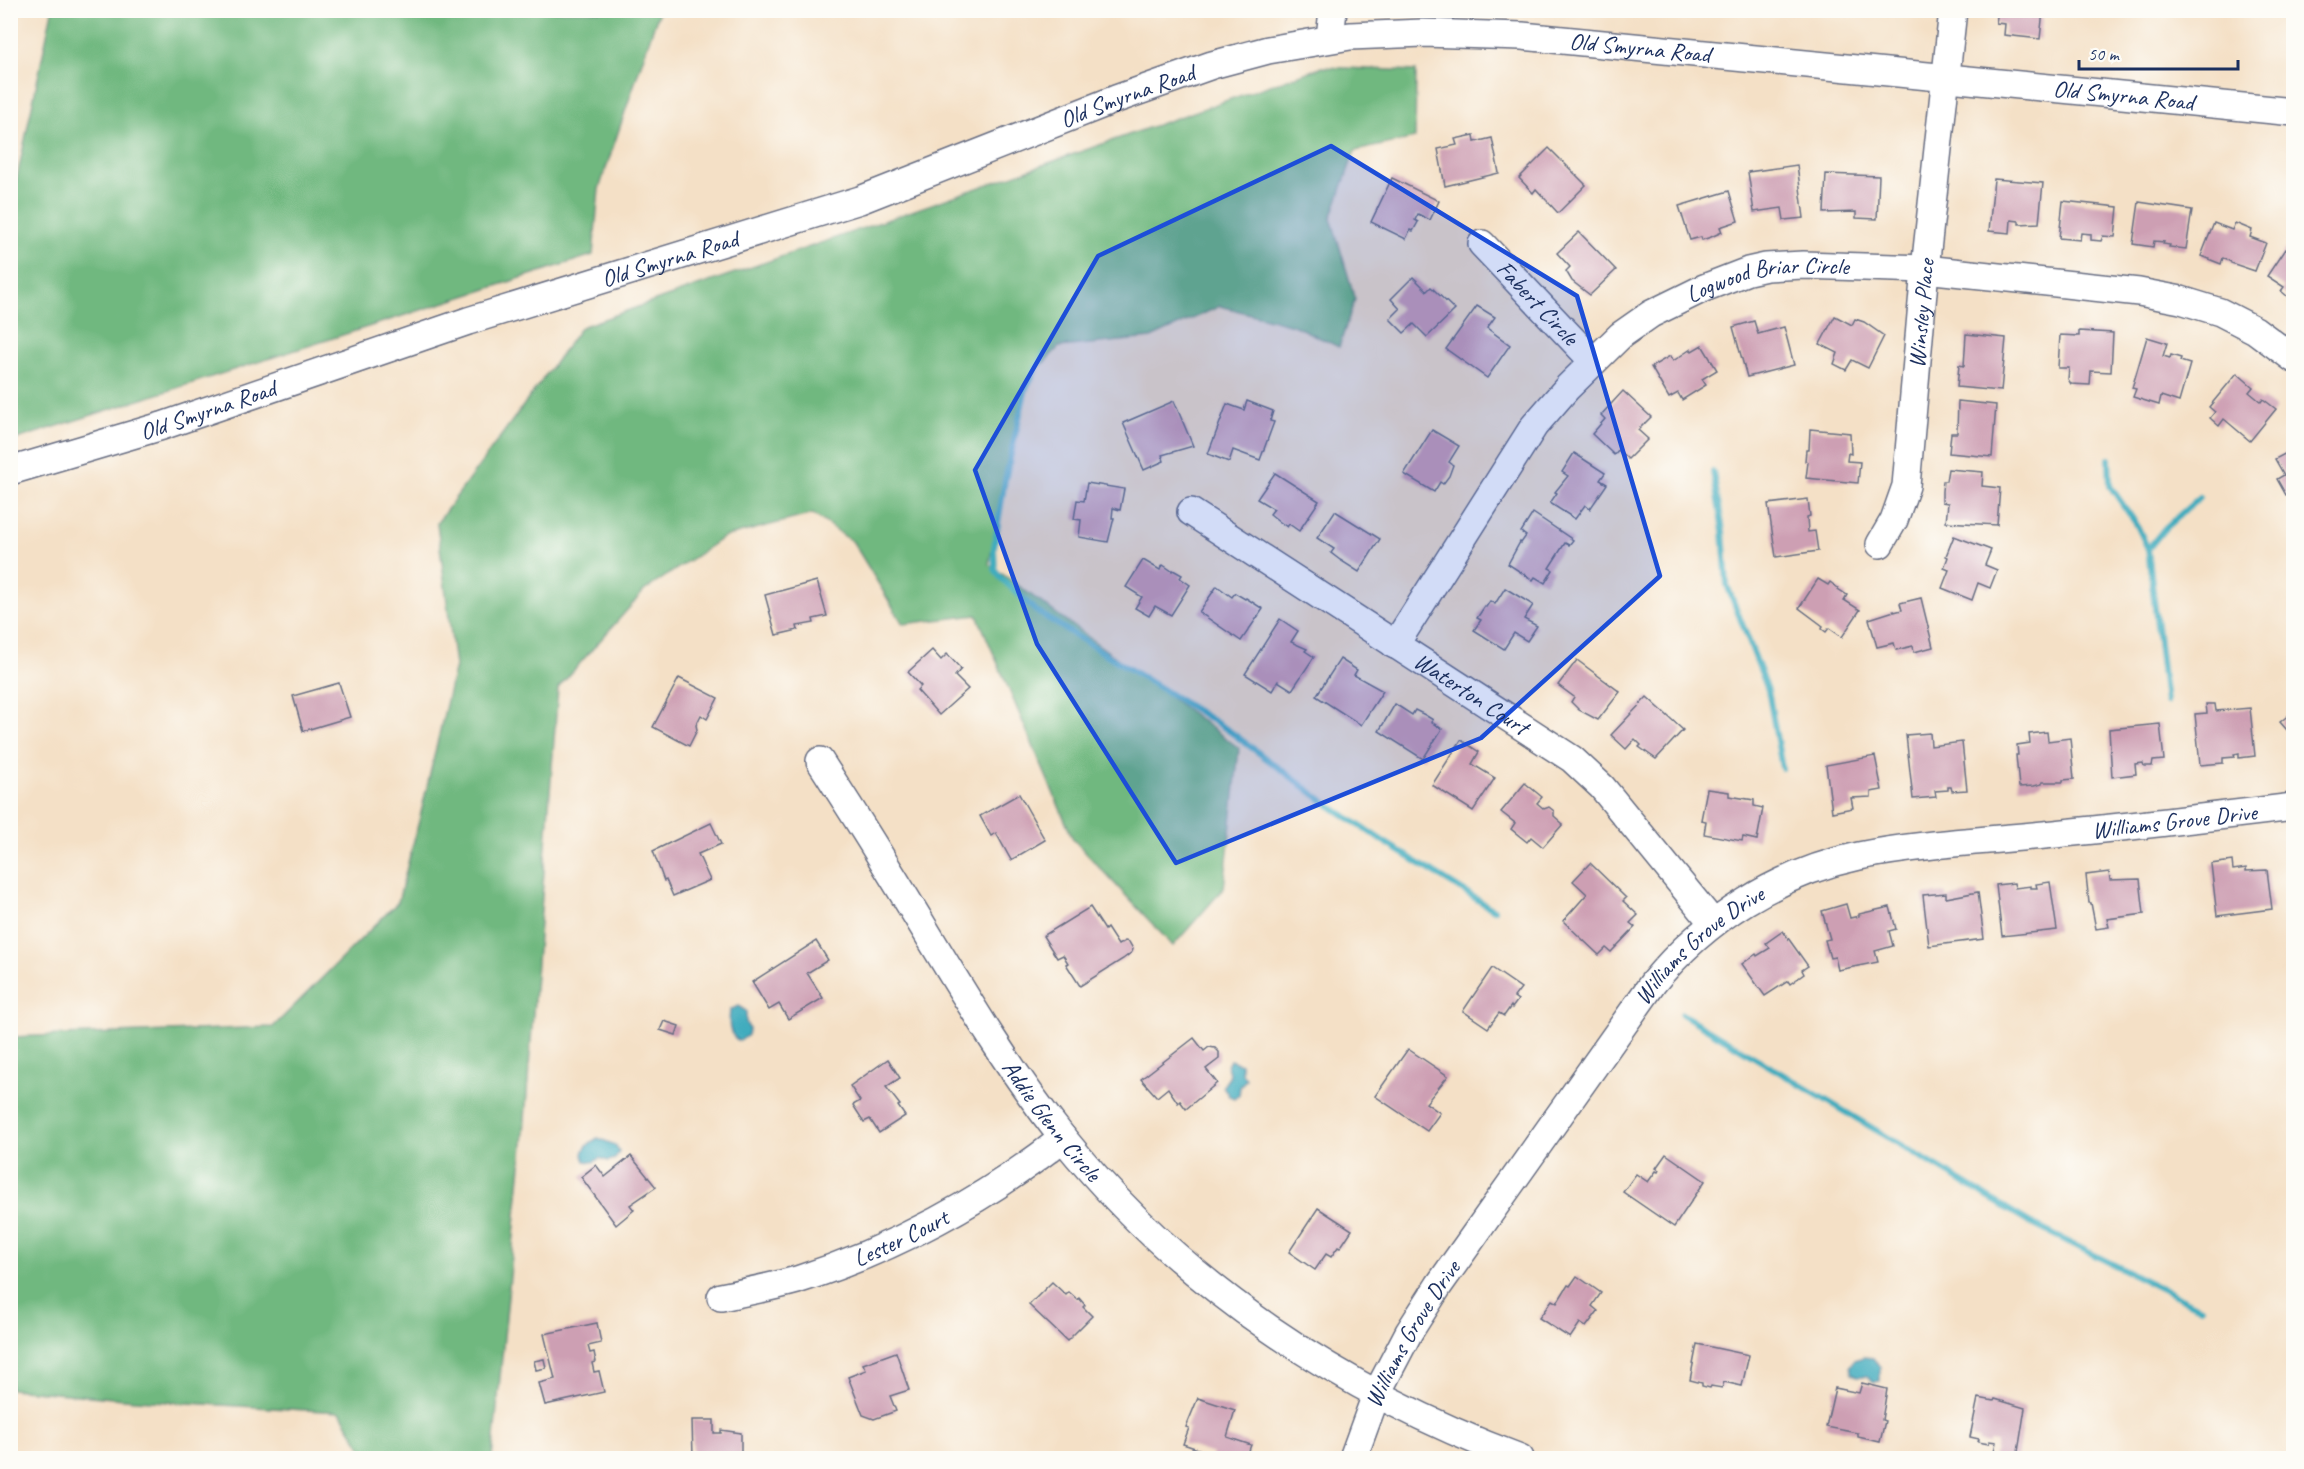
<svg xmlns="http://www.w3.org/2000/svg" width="2304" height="1469" font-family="Caveat,sans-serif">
	<rect width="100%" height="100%" fill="#fdfcf7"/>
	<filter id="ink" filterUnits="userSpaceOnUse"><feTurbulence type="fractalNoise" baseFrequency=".0167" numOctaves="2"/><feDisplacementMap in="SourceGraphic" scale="12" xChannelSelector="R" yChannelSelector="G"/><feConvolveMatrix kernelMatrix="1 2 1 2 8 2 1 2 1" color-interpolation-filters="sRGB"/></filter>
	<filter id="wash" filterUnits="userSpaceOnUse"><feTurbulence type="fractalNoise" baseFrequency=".008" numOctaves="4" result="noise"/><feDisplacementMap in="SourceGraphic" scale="24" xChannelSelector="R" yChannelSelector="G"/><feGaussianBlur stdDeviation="1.35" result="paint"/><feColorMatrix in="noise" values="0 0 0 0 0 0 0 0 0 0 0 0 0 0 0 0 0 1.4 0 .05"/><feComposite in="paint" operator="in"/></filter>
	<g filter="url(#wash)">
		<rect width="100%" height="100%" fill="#f4e0c6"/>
		<g fill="#70b87f" stroke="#46746e" stroke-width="1.5">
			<path d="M52,11V10L659,11L599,189L593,255L11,441V206Z"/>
			<path d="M1322,67L1416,71L1415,138L1355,151L1331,218L1355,299L1339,347L1293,325L1220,306L1151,338L1059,347L1027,380L989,564L1239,748L1224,888L1173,946L1073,839L977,615L903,624L853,542L813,514L724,537L644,591L558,688L523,1145L492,1458H368L340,1412L135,1400L11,1389V1037L273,1027L398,902L420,817L455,666L437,523L581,327Z"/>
		</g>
		<g fill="#40acbe" stroke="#2e6e8e" stroke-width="1.5">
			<path d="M738,1006L746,1011V1022L749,1029L748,1035L740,1041C727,1035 729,1022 730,1010Z"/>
			<path d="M1230,1060L1241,1064L1242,1073L1246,1079L1240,1087L1239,1095L1234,1098L1229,1096L1223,1086L1230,1076L1227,1066Z"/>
			<path d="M598,1138L615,1145L619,1152L615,1159L608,1161L600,1158L593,1162L585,1161C579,1150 589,1143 598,1138Z"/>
			<path d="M1864,1357L1873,1358L1880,1367V1381L1874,1382L1867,1376H1857L1852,1373L1850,1366L1854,1360Z"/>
		</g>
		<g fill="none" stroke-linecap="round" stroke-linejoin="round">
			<g stroke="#40acbe" stroke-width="6">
				<path d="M1044,354L1026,388L1005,480L994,548L995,569L1000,577L1036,611L1228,730L1330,806L1383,841L1494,910"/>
				<path d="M2109,459L2110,486L2137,525L2148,549L2166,702"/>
				<path d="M1713,472L1723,531L1727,585L1768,690L1782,768"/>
				<path d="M2148,549L2165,528L2200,497"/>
				<path d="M1682,1014L2036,1226L2201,1308"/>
			</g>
		</g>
		<g id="blocks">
			<g fill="#cd9fb3">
				<path d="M1998,10H2043L2040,39L2004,35L2005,24L1996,23Z"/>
				<path d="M1474,135L1475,142L1492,138L1499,173L1445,186L1438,149L1457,145L1455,139Z"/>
				<path d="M1549,148L1586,185L1558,213L1536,189L1533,193L1519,178Z"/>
				<path d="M1797,165L1804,218L1784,220L1782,208L1754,212L1748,172Z"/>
				<path d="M1826,174L1879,176L1877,219L1856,218V212L1824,213Z"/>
				<path d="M1392,178L1439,201L1430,220L1418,214L1415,220L1418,222L1413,231L1410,230L1406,239L1371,222Z"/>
				<path d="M1994,179L2043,183L2039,223L2019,224V221L2011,220L2010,233L1989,231Z"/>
				<path d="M1729,191L1738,221L1720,227L1722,232L1711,237L1702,240L1701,237L1690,240L1679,206Z"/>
				<path d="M2063,201L2118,207L2115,237L2103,236L2101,241L2091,240V234L2081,233L2080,240L2059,238Z"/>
				<path d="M2139,202L2192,210L2186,249L2169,247L2170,245L2163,244L2164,242L2154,241L2153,247L2133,244Z"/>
				<path d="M2214,223L2232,230L2235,223L2252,230L2250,237L2266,243L2255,271L2231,263V262L2223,258L2221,264L2201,256Z"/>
				<path d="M1579,232L1616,270L1590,295L1572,281L1566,271L1570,267L1557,253Z"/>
				<path d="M2285,249L2294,254V302L2281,291L2284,287L2267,276Z"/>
				<path d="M1413,277L1427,291L1431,287L1455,310L1427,337L1414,324L1404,333L1390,319L1400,309L1391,299Z"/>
				<path d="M1477,306L1495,317L1487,328L1510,345L1487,378L1446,349Z"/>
				<path d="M1835,316L1852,325L1855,319L1864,322L1884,336L1868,368L1852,360L1846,370L1834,364L1838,353L1820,344Z"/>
				<path d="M1754,321L1758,334L1784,327L1794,365L1747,377L1733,327Z"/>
				<path d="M2079,331L2113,333L2111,372L2091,371L2090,385L2071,384L2068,379L2069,368H2058L2060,335L2079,336Z"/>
				<path d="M1966,334L2006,338L2001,391L1957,387L1959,365L1964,366Z"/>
				<path d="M2147,337L2167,343L2163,356L2170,358L2171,355L2181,358L2180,361L2190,364L2179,402L2161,396L2159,405L2133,397L2136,389L2132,388Z"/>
				<path d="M1702,345L1717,370L1702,379L1706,385L1682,400L1678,393L1669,398L1651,367L1670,356L1673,361L1691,349L1692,351Z"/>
				<path d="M2237,373L2253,387L2249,392L2261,402L2263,399L2276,409L2250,441L2224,419L2219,426L2210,418L2215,412L2209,407Z"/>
				<path d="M1623,391L1651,417L1638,430L1648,439L1628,459L1618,450L1614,455L1592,434L1605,419L1601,415Z"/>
				<path d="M1174,401L1193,446L1162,455L1164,461L1144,470L1123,423Z"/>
				<path d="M1247,401L1273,411L1270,421L1274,422L1260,460L1233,450L1229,462L1208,454L1227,404L1244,410Z"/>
				<path d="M1958,401L1996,405L1992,457L1949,453L1951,433H1957Z"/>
				<path d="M1810,429L1850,433L1851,454L1848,453L1847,461L1860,462L1858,483L1806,478L1808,462L1805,461L1806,450H1809Z"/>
				<path d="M1432,430L1459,446L1449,462L1453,465L1449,476L1443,484L1440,482L1434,492L1404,474Z"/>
				<path d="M2294,449V491L2286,495L2277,479L2284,475L2275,459Z"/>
				<path d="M1574,453L1605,473L1600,480L1607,484L1590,509L1585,505L1575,519L1550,503L1557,493L1555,492L1568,476L1562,472Z"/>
				<path d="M1948,469L1983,472L1982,486L2000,488L1997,525L1946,522L1948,503L1942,502V491L1943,481H1946Z"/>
				<path d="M1275,473L1319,501L1299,531L1289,524L1287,527L1280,522L1270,514L1274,509L1257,499Z"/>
				<path d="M1087,483L1124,489L1120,510L1113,508L1112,518H1114L1108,542L1079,537L1081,520L1074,519L1077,500L1084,501Z"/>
				<path d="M1808,499L1810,516L1807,517L1808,532L1815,531L1818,551L1776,557L1768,504Z"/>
				<path d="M1335,511L1380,539L1359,572L1340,560L1331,553L1334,549L1317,538Z"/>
				<path d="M1533,513L1573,540L1569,545L1565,543L1549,568L1553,570L1545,583L1535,577L1533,580L1508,564L1520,542L1521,543L1526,536L1521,532Z"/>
				<path d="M1954,536L1991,550L1985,565L1997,570L1990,588L1978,583L1972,600L1942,588L1949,570L1944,568L1948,557L1946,556Z"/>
				<path d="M1143,560L1160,570L1163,565L1172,571L1173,570L1182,575L1180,578L1190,585L1171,615L1155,606L1149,616L1135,608L1142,597L1126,587Z"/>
				<path d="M1818,579L1828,585L1830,582L1838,588V589L1847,595L1844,600L1860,610L1842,637L1829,628L1826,632L1822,629L1823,626L1799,608Z"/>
				<path d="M817,581L827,616L813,619L814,623L797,626L798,630L776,635L765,595Z"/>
				<path d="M1217,586L1232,597L1235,593L1245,599L1246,598L1263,609L1241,641L1199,612Z"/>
				<path d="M1505,588L1533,605L1524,619L1537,626L1527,641L1514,633L1504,649L1474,630L1481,620L1477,618L1485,606L1486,607L1490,601L1495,604Z"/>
				<path d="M1921,598L1933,647L1914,652L1913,646L1896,650L1894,643L1877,647L1869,619L1894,611V612L1902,610L1900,603Z"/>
				<path d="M1280,619L1298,631L1291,642L1307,649L1305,651L1314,657L1292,690L1278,681L1272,691L1245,674Z"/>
				<path d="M932,650L941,660L947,654L961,669L955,676L968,689L939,715L917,690L921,686L908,672Z"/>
				<path d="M1340,659L1357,670L1354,675L1383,691L1361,725L1316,696Z"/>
				<path d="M1577,660L1620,692L1598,720L1579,710L1571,702L1574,697L1558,685Z"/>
				<path d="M679,678L718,698L707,719L701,715L696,725L697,730L689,746L653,727Z"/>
				<path d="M339,683L350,717L303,731L293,696Z"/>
				<path d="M1647,697L1683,730L1656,759L1639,747L1641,745L1635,739L1626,749L1611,735Z"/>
				<path d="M1395,704L1412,715L1415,710L1425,715L1433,720L1431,722L1442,729L1423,759L1379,731Z"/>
				<path d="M2206,704H2215L2216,711L2250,708L2255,756L2239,758V753L2234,754L2235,757L2223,758V763L2200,765L2195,714L2207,713Z"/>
				<path d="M2294,711V738L2280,722Z"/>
				<path d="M2160,724L2164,760L2153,761L2152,766H2144L2143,763L2135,764L2136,774L2112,777L2109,729Z"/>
				<path d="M2047,732L2048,741L2070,738L2074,779L2063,780V782H2042V784L2034,786L2019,787L2016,755H2018L2017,745L2030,743L2029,734Z"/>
				<path d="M1930,733L1931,746L1962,742L1967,790L1952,791L1951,787H1948V790L1935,791L1936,797L1913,799L1906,735Z"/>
				<path d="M1461,740L1479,752L1472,764L1495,778L1473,811L1432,785Z"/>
				<path d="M1875,756L1882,790L1871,792V797L1851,798L1853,808L1832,812L1826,765Z"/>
				<path d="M1525,783L1542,797L1537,803L1544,809L1549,807L1554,811V816L1563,824L1543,847L1531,837L1527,842L1511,829L1515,823L1501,812Z"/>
				<path d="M1707,789L1729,792V796L1754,800V806L1763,808L1757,840L1743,837L1742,841L1704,834L1706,821L1701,820Z"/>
				<path d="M1019,794L1045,840L1011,860L996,833L991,836L980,816Z"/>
				<path d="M711,823L721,844L698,854L710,880L673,896L666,880L664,881L653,851Z"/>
				<path d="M2232,861L2233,870L2246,868V871L2267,870L2272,909L2217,916L2211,864Z"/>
				<path d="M1590,863L1626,898L1623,901L1638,915L1630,923L1635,927L1611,952L1606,948L1599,955L1563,921L1587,894L1573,881Z"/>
				<path d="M2109,872L2110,880L2140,879L2144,914L2107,919L2109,927L2096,929L2091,903H2089L2086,875Z"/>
				<path d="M2050,882L2057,930L2002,936L1996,885L2014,883L2015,888L2031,886V888H2037L2036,884Z"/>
				<path d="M1978,892L1984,939L1929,946L1923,895L1946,893V898Z"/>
				<path d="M1846,904L1850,918L1859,916V914L1890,907L1896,929L1889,931L1893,946L1875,951L1878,962L1838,970L1835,957L1830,958L1825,940L1830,939L1822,911Z"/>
				<path d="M1090,907L1105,930L1107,928L1118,945L1125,941L1129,942L1133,949L1132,952L1123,959L1080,986L1066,964L1068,963L1063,955L1057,958L1043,936Z"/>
				<path d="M1783,931L1808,966L1802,970L1804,974L1790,984L1788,981L1765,996L1742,964L1756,954L1757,956L1770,948L1766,943Z"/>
				<path d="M816,941L828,960L807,973L823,998L788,1019L779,1004L769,1010L752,982Z"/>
				<path d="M1492,968L1521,988L1514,997L1518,1000L1512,1008L1511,1006L1504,1016L1499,1013L1488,1028L1463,1011Z"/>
				<path d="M664,1021L679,1026L676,1035L660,1030Z"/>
				<path d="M1194,1038L1204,1051L1209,1047L1215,1048L1219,1052V1059L1206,1069L1217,1083L1186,1109L1180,1101L1178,1103L1168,1088L1157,1097L1141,1079Z"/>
				<path d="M1408,1049L1448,1076L1426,1103L1440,1113L1427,1131L1375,1096Z"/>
				<path d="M888,1059L900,1078L886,1087L900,1105L898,1106L905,1116L879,1133L870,1119L864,1122L853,1105L860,1101L850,1086Z"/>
				<path d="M1666,1154L1705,1181L1674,1227L1623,1192L1636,1174L1648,1182L1656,1171L1658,1172L1659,1170L1656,1168Z"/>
				<path d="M631,1156L656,1187L630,1205L634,1210L616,1225L581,1177L596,1165L605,1177Z"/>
				<path d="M1318,1208L1352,1230L1340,1248L1338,1247L1331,1257L1326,1254L1315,1270L1289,1252Z"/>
				<path d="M1577,1276L1601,1293L1592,1306L1598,1311L1586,1327L1580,1323L1570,1338L1539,1318L1552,1300L1557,1303L1568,1285L1570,1286Z"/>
				<path d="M1052,1282L1066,1295L1069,1292L1078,1300L1079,1298L1085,1305L1083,1307L1092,1316L1067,1341L1029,1305Z"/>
				<path d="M597,1323L601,1343L588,1346L590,1353L594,1352L596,1362L592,1363L594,1372L599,1371L604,1392L545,1405L539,1383L555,1379L544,1334Z"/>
				<path d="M1697,1344L1749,1355L1742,1386L1724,1382L1722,1388L1711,1386L1710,1388L1702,1386V1383L1690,1380Z"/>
				<path d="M896,1352L909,1390L890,1396L896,1411L874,1419L863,1415L848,1377L866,1370L863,1364Z"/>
				<path d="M544,1359L546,1368L536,1370L534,1361Z"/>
				<path d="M1862,1383L1887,1389L1882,1420L1885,1421L1880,1442L1858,1437V1433L1826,1427L1835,1388L1859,1393Z"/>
				<path d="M1198,1398L1235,1410L1227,1437L1251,1445L1246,1458H1218L1212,1457L1213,1454L1183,1444L1189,1428L1186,1427Z"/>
				<path d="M1978,1398L1994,1401L1995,1399L2025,1408L2017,1458H1993L1996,1442L1989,1441V1444L1978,1442L1979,1439L1970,1437Z"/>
				<path d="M692,1420H714V1433H721V1430L741,1433V1458H693Z"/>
			</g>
		</g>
	</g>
	<g filter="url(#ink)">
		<use href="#blocks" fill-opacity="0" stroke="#676d82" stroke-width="1.5"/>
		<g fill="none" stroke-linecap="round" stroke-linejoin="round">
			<defs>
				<g id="minor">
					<path d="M1330,38L1333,10"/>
					<path id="s1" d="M1482,244L1593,361"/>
					<path id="s2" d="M10,471L162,426L468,321L860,200L1116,99L1212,65L1268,50L1350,36L1423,33L1522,36L2294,112"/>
					<path id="s3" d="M1191,512L1572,759L1602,787L1713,923"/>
					<path id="s4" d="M1880,544L1894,520L1906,486L1925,269L1953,10"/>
					<path id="s5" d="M1395,645L1534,426L1568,387L1621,335L1651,314L1704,288L1748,271L1766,267L1803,265L1925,269L2139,292L2181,300L2220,312L2255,330L2294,359"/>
					<path id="s6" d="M820,761C843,797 866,832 888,869C944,959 996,1054 1063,1138C1182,1286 1343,1392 1520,1458"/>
					<path id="s7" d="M721,1297C746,1292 772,1287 797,1280C892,1250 985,1200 1063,1138"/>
					<path id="s8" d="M1353,1458L1376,1395L1409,1332L1439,1285L1653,983C1705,919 1778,873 1859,856C1919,844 1983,841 2044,835C2128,827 2211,817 2294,807"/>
				</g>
			</defs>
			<use href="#minor" stroke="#676d82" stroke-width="30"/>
			<use href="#minor" stroke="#fff" stroke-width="27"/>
		</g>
	</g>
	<path fill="#1d4ed8" fill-opacity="0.2" stroke="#1d4ed8" stroke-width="4.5" stroke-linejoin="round" d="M1331,146L1577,296L1660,576L1481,738L1176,863L1037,644L975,470L1098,256Z"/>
	<g text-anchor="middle" stroke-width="4.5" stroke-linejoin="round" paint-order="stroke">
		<g font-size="24" fill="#1b2f5e" stroke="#fdfcf7">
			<text dy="8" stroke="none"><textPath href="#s2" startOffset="1701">Old Smyrna Road</textPath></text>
			<text dy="8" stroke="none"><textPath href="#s2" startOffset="2187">Old Smyrna Road</textPath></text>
			<text dy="8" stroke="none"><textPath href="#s2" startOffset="1179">Old Smyrna Road</textPath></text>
			<text dy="8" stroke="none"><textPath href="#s2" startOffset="693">Old Smyrna Road</textPath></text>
			<text dy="8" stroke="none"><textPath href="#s5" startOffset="546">Logwood Briar Circle</textPath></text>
			<text dy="8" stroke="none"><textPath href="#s1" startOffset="81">Fabert Circle</textPath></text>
			<text dy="8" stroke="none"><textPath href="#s4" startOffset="237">Winsley Place</textPath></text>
			<text dy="8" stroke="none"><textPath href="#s2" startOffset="207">Old Smyrna Road</textPath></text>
			<text dy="8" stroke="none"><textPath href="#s3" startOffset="334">Waterton Court</textPath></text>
			<text dy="8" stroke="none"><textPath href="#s8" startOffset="1128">Williams Grove Drive</textPath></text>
			<text dy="8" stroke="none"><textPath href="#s8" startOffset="624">Williams Grove Drive</textPath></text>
			<text dy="8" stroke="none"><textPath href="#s6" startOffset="428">Addie Glenn Circle</textPath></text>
			<text dy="8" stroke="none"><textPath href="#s7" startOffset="190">Lester Court</textPath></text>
			<text dy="8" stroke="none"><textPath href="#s8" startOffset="138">Williams Grove Drive</textPath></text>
		</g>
	</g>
	<rect width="2304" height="1469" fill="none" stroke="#fdfcf7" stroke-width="36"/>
	<path d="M2079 60v9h159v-9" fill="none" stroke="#1b2f5e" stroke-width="3"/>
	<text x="2088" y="60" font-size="18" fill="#1b2f5e" stroke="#fdfcf7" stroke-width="4.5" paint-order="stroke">50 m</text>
</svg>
